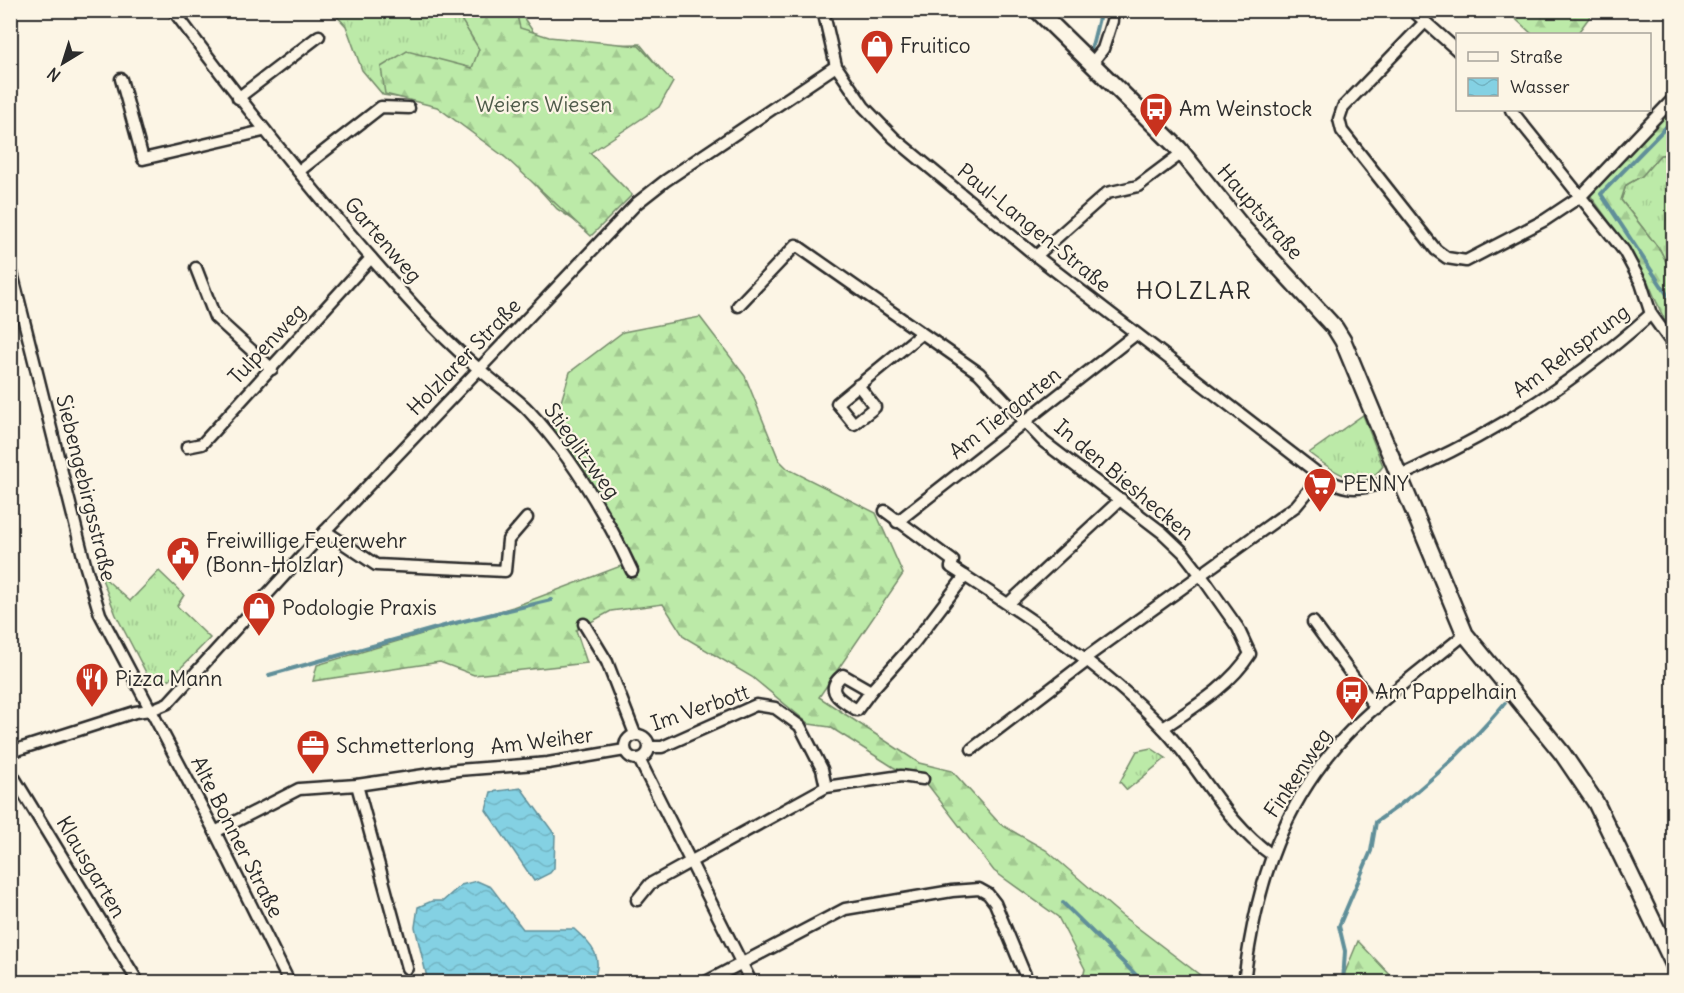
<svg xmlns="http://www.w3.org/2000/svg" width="1684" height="993" font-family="Delius,sans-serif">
	<defs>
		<pattern id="grass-tufts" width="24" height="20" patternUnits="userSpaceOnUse" patternTransform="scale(1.5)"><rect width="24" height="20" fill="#bceaa8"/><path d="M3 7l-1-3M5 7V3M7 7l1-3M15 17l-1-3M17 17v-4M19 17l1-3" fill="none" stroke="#a2c991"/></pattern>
		<pattern id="forest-firs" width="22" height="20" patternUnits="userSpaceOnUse" patternTransform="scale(1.5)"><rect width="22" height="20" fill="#bceaa8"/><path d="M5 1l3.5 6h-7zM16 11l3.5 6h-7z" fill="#a2c991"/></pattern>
		<pattern id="water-waves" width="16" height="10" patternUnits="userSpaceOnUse" patternTransform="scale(1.5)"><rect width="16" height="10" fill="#84d1e3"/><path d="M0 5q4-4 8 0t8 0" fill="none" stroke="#72b4c3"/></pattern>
	</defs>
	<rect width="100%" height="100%" fill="#fcf5e5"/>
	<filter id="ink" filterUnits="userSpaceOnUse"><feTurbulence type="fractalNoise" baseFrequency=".0167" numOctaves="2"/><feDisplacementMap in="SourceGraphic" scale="12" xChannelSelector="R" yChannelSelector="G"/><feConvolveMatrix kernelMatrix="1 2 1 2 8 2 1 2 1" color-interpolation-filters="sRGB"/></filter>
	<g filter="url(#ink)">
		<g fill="url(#grass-tufts)" stroke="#748a6a" stroke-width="1.5">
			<path d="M332,11H519L543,46L640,44L670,81L584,148L592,232L557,209L482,126L442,104L383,95L362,70L346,26Z"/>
			<path d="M1673,144V275L1660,250L1621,200L1626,185L1642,176L1660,155L1668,154Z"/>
			<path d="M1363,415L1383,466C1363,496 1329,468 1309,453Z"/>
			<path d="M159,571L184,595L177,606L210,638L166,683L152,684L116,615L100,574L130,601Z"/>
			<path d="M1151,748L1166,758L1127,790L1120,782L1137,751Z"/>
		</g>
		<g fill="url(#forest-firs)" stroke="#748a6a" stroke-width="1.5">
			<path d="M456,11H516L520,28L549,37L639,46L673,82L659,107L590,153L632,195L591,236L506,158L437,107L385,94L381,67L407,51L472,68L479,49Z"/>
			<path d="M1507,11H1594L1577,34H1532Z"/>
			<path d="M1660,107L1673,117V144L1668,154L1660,155L1642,176L1626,185L1621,200L1660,250L1673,275V334C1661,317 1656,299 1647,280C1631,249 1610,223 1590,195Z"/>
			<path d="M700,317L745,376L779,460L788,469L876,513L903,574L819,697L919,763L952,771L1000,824L1046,850L1121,915L1209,982H1082L1085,969L1058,917L994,871L928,785L893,767L830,727L809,724L752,677L684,637L663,604L611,611L576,630L587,663L474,675L440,662L313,681L317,665L513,607L621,566L624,562L604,512L551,435L570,372L623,332Z"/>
			<path d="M1358,941L1392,977L1390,982H1341Z"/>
		</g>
		<g fill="url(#water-waves)" stroke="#608f99" stroke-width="1.5">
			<path d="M521,788L555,835L554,868L550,873L534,881L486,810L491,792Z"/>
			<path d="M477,881L491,887L523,929H574C592,945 605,958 592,982H428L415,927L418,907L432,901H443L461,885Z"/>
		</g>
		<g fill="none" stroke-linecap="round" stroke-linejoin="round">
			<g stroke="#608f99" stroke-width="4">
				<path d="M1091,50L1101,10"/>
				<path d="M1671,122L1601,194L1674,305"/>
				<path d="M269,675L451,624L551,600"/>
				<path d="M1063,903L1143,982"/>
				<path d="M1343,982L1345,951L1339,926L1371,851L1376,822C1425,789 1467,748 1505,703"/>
			</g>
			<defs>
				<g id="minor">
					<path d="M173,10C254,119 338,225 430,323C449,343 470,362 491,379C503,389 518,399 529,411C573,458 605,513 632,571"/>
					<path d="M823,10L836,66L864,107L894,138L1036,256L1321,476C1332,482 1342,488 1355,488C1378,488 1402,475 1423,465C1507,426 1582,376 1651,314"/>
					<path d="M1412,10L1458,51"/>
					<path d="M1425,22L1343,107L1339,119L1342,131L1436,250L1447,258L1466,261L1545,220L1581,196L1674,98"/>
					<path d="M1092,63L1103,49L1112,21"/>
					<path d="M121,79L143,159L263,131"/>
					<path d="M238,98L319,36"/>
					<path d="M1511,110L1624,251L1641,283L1651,314L1674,346"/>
					<path d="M299,171L381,107L409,108"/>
					<path d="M1036,256L1107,193L1138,186L1182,153"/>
					<path d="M10,265L85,564L100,614L215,832L289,982"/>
					<path d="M196,268L215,317L272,369"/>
					<path d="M738,306L796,245L979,373L1044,442L1163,533L1183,552L1200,574L1238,628L1250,654C1230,686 1194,707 1163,728"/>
					<path d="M858,385L875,407L854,424L837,403L921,334"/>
					<path d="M187,447L202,444L371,258"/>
					<path d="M885,511L953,561L951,567C1025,615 1100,663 1162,727C1201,768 1225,823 1272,855"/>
					<path d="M897,522L1136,334"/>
					<path d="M325,531L376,565L505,571L508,540L527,518"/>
					<path d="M1009,603L1121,499"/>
					<path d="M1313,622L1376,708"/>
					<path d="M584,624L607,662L635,734"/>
					<path d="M1084,659L1296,506L1321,476"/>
					<path d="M843,675L871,691L857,710C842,701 822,691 843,675Z"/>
					<path d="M871,691L914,643L965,576"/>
					<circle cx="637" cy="747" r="12"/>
					<path d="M650,747H662L756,705L775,708L800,726L822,769L826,787"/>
					<path d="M972,749L1087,661"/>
					<path d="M10,752L135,712L151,710L168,703L325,531L637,203L665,181L836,66"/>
					<path d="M639,759L751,982"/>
					<path d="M10,771L138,982"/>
					<path d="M357,785L407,968"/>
					<path d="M215,832L299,789L357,785L458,770L548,763L625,750"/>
					<path d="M637,900L650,884L826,787L901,776L923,779"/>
					<path d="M706,982L845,909L952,891L979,889L988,894L995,903L1028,982"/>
					<path d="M1244,982C1256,883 1283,797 1356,725C1390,692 1429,664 1465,634"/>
				</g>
				<path id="secondary" d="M1037,10L1179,149L1243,228L1335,328L1343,341L1465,634L1562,753L1596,803L1674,965"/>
			</defs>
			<use href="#minor" stroke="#2b2b2b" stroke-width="15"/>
			<use href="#secondary" stroke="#2b2b2b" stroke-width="20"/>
			<use href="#minor" stroke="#fcf5e5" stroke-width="10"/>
			<use href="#secondary" stroke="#fcf5e5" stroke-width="15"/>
		</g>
	</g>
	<defs>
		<symbol id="shop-pin" viewBox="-11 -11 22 30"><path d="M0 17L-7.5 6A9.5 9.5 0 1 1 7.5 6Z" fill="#c8321e" stroke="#fcf5e5"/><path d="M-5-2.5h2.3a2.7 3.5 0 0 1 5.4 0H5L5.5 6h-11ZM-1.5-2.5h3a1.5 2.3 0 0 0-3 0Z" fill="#fff"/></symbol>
		<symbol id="bus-pin" viewBox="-11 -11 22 30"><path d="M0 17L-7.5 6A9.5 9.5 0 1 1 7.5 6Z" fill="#c8321e" stroke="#fcf5e5"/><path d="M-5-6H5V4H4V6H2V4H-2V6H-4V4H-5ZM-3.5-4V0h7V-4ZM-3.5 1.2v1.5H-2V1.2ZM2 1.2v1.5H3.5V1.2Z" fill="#fff"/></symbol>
		<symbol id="supermarket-pin" viewBox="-11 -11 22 30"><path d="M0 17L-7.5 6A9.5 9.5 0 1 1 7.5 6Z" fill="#c8321e" stroke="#fcf5e5"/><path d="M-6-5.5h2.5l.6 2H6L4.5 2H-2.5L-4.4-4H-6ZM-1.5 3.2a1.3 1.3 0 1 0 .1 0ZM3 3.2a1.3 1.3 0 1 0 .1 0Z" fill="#fff"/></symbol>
		<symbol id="civic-pin" viewBox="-11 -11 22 30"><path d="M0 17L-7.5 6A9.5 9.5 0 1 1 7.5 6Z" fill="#c8321e" stroke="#fcf5e5"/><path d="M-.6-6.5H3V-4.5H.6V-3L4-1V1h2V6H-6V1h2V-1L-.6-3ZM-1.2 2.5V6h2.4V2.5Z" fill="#fff"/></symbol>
		<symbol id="restaurant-pin" viewBox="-11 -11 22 30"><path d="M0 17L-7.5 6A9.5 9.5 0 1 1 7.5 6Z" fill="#c8321e" stroke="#fcf5e5"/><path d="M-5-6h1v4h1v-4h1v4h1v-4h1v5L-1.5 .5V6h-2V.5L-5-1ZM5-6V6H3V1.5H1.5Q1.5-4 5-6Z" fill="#fff"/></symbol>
		<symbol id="office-pin" viewBox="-11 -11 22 30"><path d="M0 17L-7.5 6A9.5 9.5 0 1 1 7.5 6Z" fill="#c8321e" stroke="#fcf5e5"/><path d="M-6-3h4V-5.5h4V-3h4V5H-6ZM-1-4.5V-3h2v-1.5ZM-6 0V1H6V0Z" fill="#fff"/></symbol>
	</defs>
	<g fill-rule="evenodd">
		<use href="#shop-pin" x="858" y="27" width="38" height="52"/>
		<use href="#bus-pin" x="1137" y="90" width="38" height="52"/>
		<use href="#supermarket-pin" x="1301" y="465" width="38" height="52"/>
		<use href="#civic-pin" x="164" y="534" width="38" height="52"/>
		<use href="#shop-pin" x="240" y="589" width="38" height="52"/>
		<use href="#restaurant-pin" x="73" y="660" width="38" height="52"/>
		<use href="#bus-pin" x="1333" y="673" width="38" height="52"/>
		<use href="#office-pin" x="294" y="727" width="38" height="52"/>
	</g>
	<g text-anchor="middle" stroke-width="4.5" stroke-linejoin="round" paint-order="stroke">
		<g font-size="21" fill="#2b2b2b" stroke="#fcf5e5" text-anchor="start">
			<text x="900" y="53">Fruitico</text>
			<text x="1179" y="116">Am Weinstock</text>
			<text x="1343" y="491">PENNY</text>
			<text x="206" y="548">Freiwillige Feuerwehr<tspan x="206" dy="24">(Bonn-Holzlar)</tspan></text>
			<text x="282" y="615">Podologie Praxis</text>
			<text x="115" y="686">Pizza Mann</text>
			<text x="1375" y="699">Am Pappelhain</text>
			<text x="336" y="753">Schmetterlong</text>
		</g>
		<g font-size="21" fill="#4f5b4a" stroke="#fcf5e5">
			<text x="544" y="112">Weiers Wiesen</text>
		</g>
		<g font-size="21" fill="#2b2b2b" stroke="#fcf5e5">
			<text transform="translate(1260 212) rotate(49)" y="7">Hauptstraße</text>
			<text transform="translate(1034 228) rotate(39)" y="7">Paul-Langen-Straße</text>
			<text transform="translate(383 240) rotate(49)" y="7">Gartenweg</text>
			<text transform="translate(267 344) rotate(-47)" y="7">Tulpenweg</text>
			<text transform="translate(1571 351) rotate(-37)" y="7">Am Rehsprung</text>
			<text transform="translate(464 357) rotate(-46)" y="7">Holzlarer Straße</text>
			<text transform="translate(1005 413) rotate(-38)" y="7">Am Tiergarten</text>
			<text transform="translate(582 451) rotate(54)" y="7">Stieglitzweg</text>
			<text transform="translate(1124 480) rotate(40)" y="7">In den Bieshecken</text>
			<text transform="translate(86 488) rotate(76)" y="7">Siebengebirgsstraße</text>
			<text transform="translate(700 708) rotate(-19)" y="7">Im Verbott</text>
			<text transform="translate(542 741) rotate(-7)" y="7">Am Weiher</text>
			<text transform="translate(1298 773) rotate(-56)" y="7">Finkenweg</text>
			<text transform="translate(237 837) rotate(63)" y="7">Alte Bonner Straße</text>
			<text transform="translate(91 867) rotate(59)" y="7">Klausgarten</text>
		</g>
		<g font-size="24" letter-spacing="1.5" fill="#2b2b2b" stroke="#fcf5e5">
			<text x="1194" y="299">HOLZLAR</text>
		</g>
	</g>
	<rect width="1684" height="993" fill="none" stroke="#fcf5e5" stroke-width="36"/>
	<rect x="18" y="18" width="1648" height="957" fill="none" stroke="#2b2b2b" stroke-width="2" filter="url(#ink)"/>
	<rect x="1456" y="33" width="195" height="78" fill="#fcf5e5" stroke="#a8a49b" stroke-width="1.5"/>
	<rect x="1468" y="52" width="30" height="9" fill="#fcf5e5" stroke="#a8a49b" stroke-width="1.5"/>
	<text x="1510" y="63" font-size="18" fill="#2b2b2b">Straße</text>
	<rect x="1468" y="78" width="30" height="18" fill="url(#water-waves)" stroke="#a8a49b" stroke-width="1.5"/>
	<text x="1510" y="93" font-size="18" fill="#2b2b2b">Wasser</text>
	<g transform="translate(63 63) rotate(218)" stroke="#fcf5e5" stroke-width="4.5" paint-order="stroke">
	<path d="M0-4.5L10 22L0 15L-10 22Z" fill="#2b2b2b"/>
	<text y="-9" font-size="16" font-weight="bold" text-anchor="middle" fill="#2b2b2b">N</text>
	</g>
</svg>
